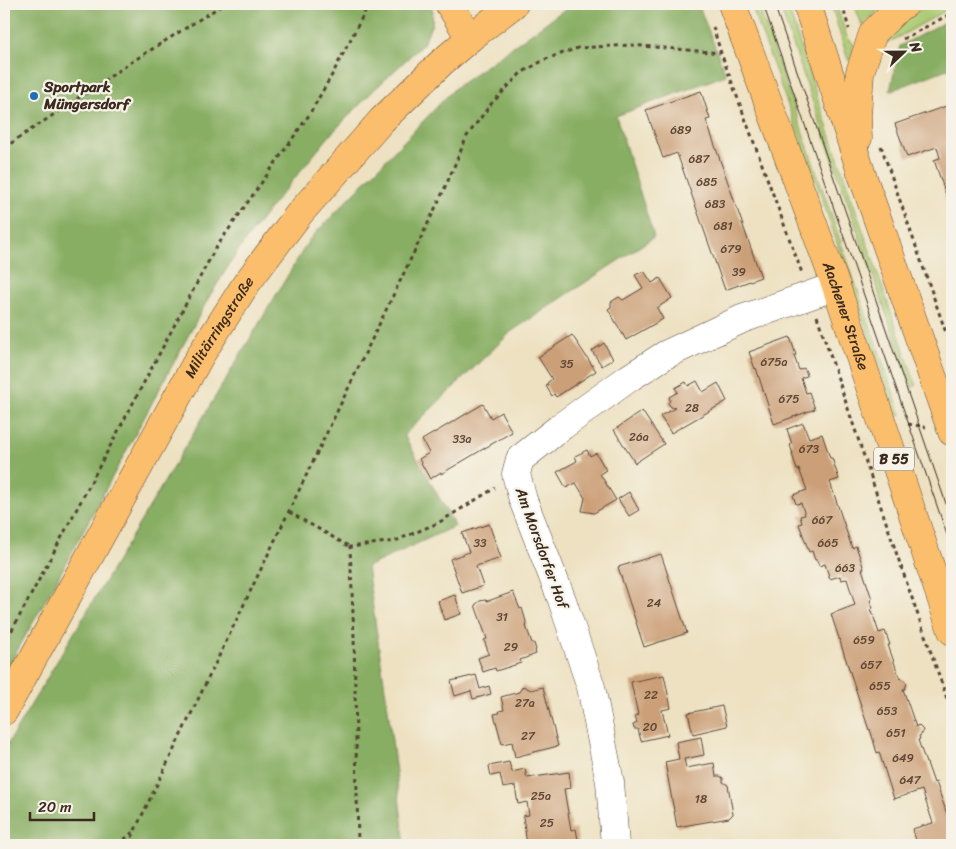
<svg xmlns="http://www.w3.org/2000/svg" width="956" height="849" font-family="Sriracha,sans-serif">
	<rect width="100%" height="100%" fill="#f7f3e8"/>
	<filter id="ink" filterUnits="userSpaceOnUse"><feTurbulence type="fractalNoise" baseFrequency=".02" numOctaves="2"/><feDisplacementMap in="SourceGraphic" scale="10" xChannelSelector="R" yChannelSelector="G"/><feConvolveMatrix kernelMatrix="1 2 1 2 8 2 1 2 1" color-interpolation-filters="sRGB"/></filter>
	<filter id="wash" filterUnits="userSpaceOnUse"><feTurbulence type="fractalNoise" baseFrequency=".0096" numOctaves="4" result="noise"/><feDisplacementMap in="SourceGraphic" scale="20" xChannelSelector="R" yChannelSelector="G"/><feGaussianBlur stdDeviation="1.12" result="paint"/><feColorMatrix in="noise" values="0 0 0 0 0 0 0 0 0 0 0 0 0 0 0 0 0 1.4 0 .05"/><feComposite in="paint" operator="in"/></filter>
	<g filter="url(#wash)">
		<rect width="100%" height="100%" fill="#ede1c1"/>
		<g fill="#abca72" stroke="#737a48">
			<path d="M751,4H758L901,415L896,416L821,196Z"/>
			<path d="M779,4H787L818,100L916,385L912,388Z"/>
			<path d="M831,4H836L847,37L854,44L850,60H848Z"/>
			<path d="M854,4H885L862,25Z"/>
			<path d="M931,4H952V7L890,42H884L882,39L897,24Z"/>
		</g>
		<g fill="#88ae64" stroke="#626c41">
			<path d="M4,4H429L433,10L432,24L423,44L375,89L331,134L269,209L238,251L209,297L58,578L4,674Z"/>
			<path d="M572,4H698L726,75L616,116L654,237L512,331L404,435L455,526L367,567L388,709L405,845H4V750L309,240L455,88Z"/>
			<path d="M952,18V67L890,91L900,46Z"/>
		</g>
		<g id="blocks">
			<g fill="#cb9f77">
				<path d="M701,91L710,119L706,120L761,277L725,290L677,153L663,158L646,110Z"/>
				<path d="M952,104V212L934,160L940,158L937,147L907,157L895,124Z"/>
				<path d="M644,271L652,283L660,278L672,298L657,308L663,319L626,340L608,309L611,307V302L619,297L623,300L643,288L635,275Z"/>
				<path d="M572,335L596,371L556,397L554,394L552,396L546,386L548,385L547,383L552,379L538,357Z"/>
				<path d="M790,337L796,355L794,356L799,370L804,368L806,372L807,376L801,378L806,393L809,392L815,409L774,424L756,368L755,369L749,352Z"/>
				<path d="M604,343L613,359L602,366L592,351Z"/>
				<path d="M697,381L703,392L718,383L727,401L671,433L660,416L675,408L671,407L668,403L670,400L669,397L678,392L675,388L686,382L688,386Z"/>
				<path d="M483,404L491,418L501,412L512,432L441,474V472L430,479L419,459L429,453L422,440Z"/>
				<path d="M642,411L664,444L635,463L614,430Z"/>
				<path d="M803,423L809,438L822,434L830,458H832L839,479L830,482L852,548L856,546L864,569H862L872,599L870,600L873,608L871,609L879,633L885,631L890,645H888L900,679L901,678L907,683L905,689H903L916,727L918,725L923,730L921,735L919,736L920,739L918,740L926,763H927L934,783L936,782L952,829V845H918L912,829L933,823L922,790L894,799L879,752L877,753L870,729L869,730L831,614L855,605L847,579L841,580L840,576L830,579L825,564L819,566L817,560H815L812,551L809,552L799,524L802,523L800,516L805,515L801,503L796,504L793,495L807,490L799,469L797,470L792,454H793L790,445L792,444L787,429Z"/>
				<path d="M587,450L590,456L596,453L606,470L600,474L616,500L594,513L582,511L585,498L576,483L566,488L557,472L577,461L575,456Z"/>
				<path d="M629,492L639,510L629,516L618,499Z"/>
				<path d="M489,524L501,558L476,566L483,586L462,593L450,559L469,552L462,533Z"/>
				<path d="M661,554L687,633L644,647L618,567Z"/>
				<path d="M513,592L520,609L522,608L527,625L526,626L532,643H534L536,650L535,651L536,654L520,660L521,663L496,671L495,668L483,672L478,658L489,654L484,640L487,639L475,605L480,601L485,600L488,601Z"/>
				<path d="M455,595L461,614L444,620L438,601Z"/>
				<path d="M476,675L480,689L489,686L491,694L473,699L471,691L455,696L451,681Z"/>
				<path d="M664,675L671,708L662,710L668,735L641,741L638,729H634L633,725L637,723L635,716L638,715L631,682Z"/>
				<path d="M523,686L531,690L543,687L558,746L515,757L512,742L502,744L494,714L500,713L499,711L504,710L501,697L519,692Z"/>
				<path d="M722,706L727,726L693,734L688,713Z"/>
				<path d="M701,737L704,755L684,759L686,768L714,763L716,776H720L723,778V782L728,785L733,814L729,818L677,827L665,762L679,759L676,742Z"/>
				<path d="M509,762L512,772L525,769L527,778L569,772L571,788L564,789L571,830L576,829L579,845H527L523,816L529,815L527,802L518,804L515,786L503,788L500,774L491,776L489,766Z"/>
				<path d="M736,839L737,845H714V842Z"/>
			</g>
		</g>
	</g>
	<g filter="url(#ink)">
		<use href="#blocks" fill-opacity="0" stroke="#564536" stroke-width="1"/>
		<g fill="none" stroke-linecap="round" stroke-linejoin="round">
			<defs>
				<path id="minor" d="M615,845L610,782L591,687L562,600L523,500L516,474L520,459L562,426L629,378L665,355L742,319L836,286"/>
				<g id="major">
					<path d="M449,4L470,38"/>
					<path id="s1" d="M732,4L836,286L952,631"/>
					<path d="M807,4L861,172L952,432"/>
					<path d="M858,138L857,116L860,72L873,33L899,7L905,4"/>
					<path id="s2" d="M4,711L200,356L246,284L299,214L382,120L441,63L470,38L514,4"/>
				</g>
			</defs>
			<use href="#minor" stroke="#564536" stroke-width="29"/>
			<use href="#major" stroke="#564536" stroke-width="29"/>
			<g stroke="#564536" stroke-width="3" stroke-dasharray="4 4" stroke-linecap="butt">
				<path d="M842,4L849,29"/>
				<path d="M713,27L721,53L802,273"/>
				<path d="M903,39L952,13"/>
				<path d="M881,146L952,350"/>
				<path d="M4,148L130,63L224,4"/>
				<path d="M817,316L896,552L952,713"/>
				<path d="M908,424L926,427"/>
				<path d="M289,512L350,547"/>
				<path d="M4,645L32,593L215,249L309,115L333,73L369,4"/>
				<path d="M118,845L134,831"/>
				<path d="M129,845L135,830L444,190L467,136L491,104L521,73L546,59L578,48L631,45L721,53"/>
				<path d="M358,845L354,636L350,547L395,541L438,523L495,488"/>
			</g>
			<use href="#minor" stroke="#fff" stroke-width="28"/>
			<use href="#major" stroke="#fabe6d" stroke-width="28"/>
			<g stroke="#3b2a1e" stroke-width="1">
				<path d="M763,4L952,549"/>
				<path d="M774,4L952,521"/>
			</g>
		</g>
	</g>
	<circle fill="#1f6fb2" stroke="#f7f3e8" stroke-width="2" cx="34" cy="96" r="5"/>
	<g text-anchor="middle" stroke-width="4.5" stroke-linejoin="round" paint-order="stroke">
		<g font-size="12" fill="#5f4734">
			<text x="681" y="134">689</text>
			<text x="699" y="163">687</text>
			<text x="707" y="186">685</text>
			<text x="715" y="208">683</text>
			<text x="723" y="230">681</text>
			<text x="731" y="253">679</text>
			<text x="739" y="276">39</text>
			<text x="774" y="366">675a</text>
			<text x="567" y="368">35</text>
			<text x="789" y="403">675</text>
			<text x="692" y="412">28</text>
			<text x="639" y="441">26a</text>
			<text x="462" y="443">33a</text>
			<text x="809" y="453">673</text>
			<text x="822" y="524">667</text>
			<text x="480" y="547">33</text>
			<text x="828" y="547">665</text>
			<text x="845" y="572">663</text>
			<text x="654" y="607">24</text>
			<text x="502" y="621">31</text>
			<text x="864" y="644">659</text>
			<text x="511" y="651">29</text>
			<text x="871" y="669">657</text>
			<text x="880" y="690">655</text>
			<text x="651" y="699">22</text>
			<text x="525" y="707">27a</text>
			<text x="887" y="715">653</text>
			<text x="650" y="731">20</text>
			<text x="896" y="737">651</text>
			<text x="528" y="740">27</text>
			<text x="903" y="762">649</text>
			<text x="910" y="784">647</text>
			<text x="541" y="800">25a</text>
			<text x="701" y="803">18</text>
			<text x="547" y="827">25</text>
		</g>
		<rect fill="#f7f3e8" stroke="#73665b" stroke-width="1" x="874" y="447.5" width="40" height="23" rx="4"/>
		<g font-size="14" font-weight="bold" fill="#3b2a1e">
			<text x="894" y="464">B 55</text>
		</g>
		<g font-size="15" font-weight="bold" fill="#3b2a1e" stroke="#f7f3e8" text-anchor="start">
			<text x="44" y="92">Sportpark<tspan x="44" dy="17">Müngersdorf</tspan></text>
		</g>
		<g font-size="15" fill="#3b2a1e" stroke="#f7f3e8">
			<text dy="5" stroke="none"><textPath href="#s1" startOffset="332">Aachener Straße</textPath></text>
			<text dy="5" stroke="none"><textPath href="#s2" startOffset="440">Militärringstraße</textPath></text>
			<text transform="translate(542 548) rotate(70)" y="5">Am Morsdorfer Hof</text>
		</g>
	</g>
	<rect width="956" height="849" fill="none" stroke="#f7f3e8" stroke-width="20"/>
	<g transform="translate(904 52) rotate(68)" stroke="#f7f3e8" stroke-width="4" paint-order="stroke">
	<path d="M0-4L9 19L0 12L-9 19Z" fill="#3b2a1e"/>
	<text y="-8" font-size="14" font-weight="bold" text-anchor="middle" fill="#3b2a1e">N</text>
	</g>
	<path d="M30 812v8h64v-8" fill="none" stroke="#3b2a1e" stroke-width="2.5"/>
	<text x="38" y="812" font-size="15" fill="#3b2a1e" stroke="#f7f3e8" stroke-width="4" paint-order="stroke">20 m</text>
</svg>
